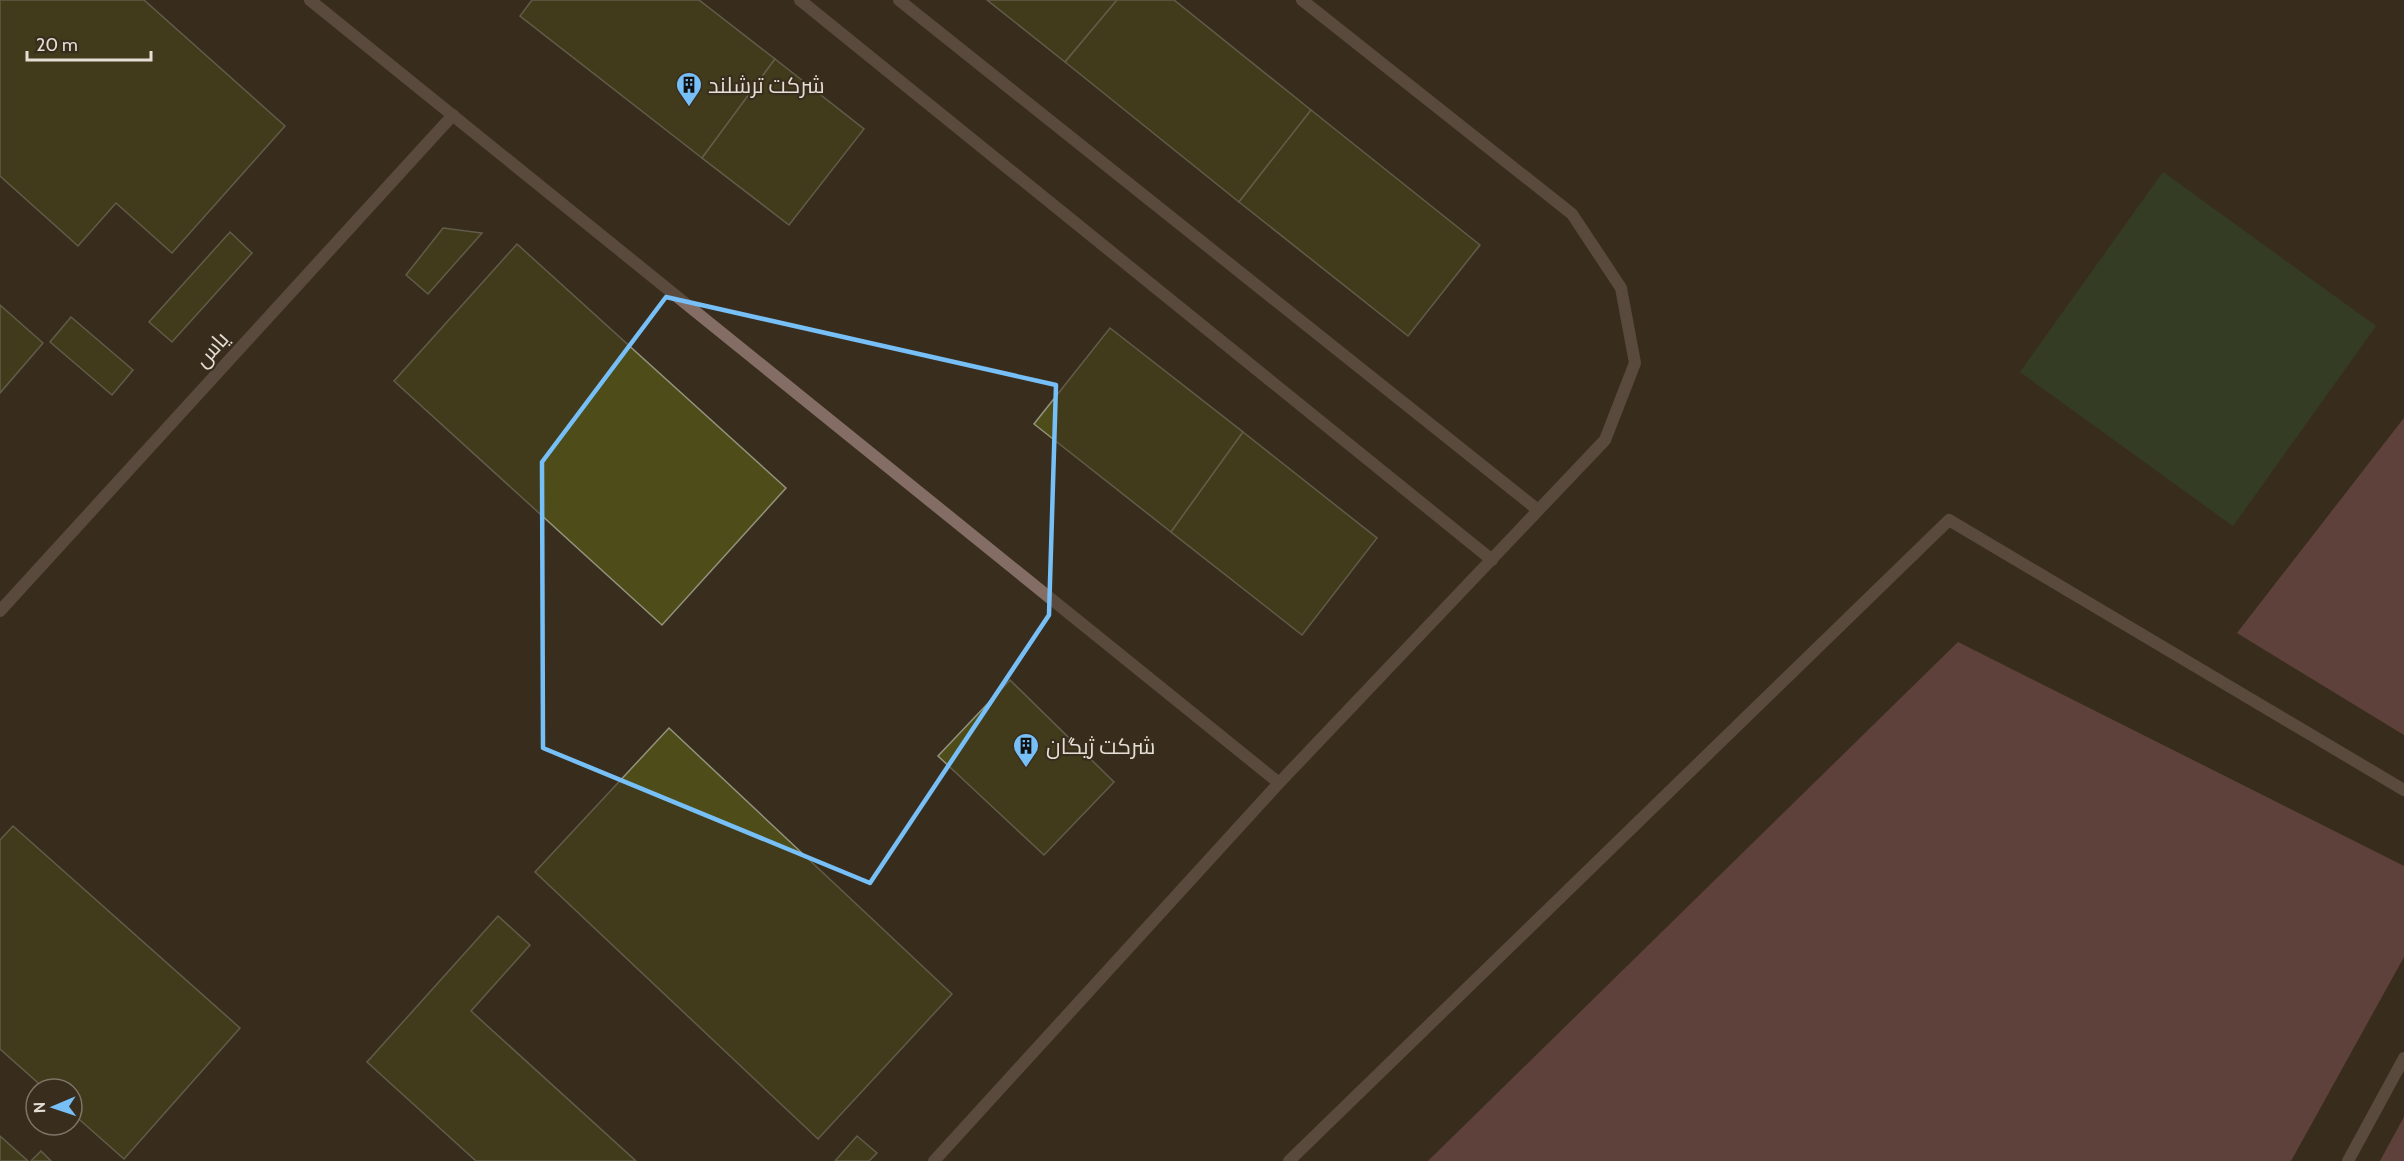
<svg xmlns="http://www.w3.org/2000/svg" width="2404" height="1161" font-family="Cabin,Cairo,sans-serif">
	<rect width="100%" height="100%" fill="#392d1e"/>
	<g fill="#8f5963">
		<path d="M2404,418V735L2237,633Z"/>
		<path d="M1958,642L2404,866V957L2291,1161H1428Z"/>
		<path d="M2404,1117V1161H2380Z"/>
	</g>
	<path fill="#2f502c" d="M2163,172L2376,326L2233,526L2020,372Z"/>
	<g fill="#4e4d19" stroke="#92937e" stroke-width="1.5">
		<path d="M0,0H144L285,126L172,253L116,203L78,246L0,176Z"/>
		<path d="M532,0H699L775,59L702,158L520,16Z"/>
		<path d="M987,0H1117L1065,62Z"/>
		<path d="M1117,0H1174L1311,110L1239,202L1065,62Z"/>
		<path d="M775,59L864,129L789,225L702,158Z"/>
		<path d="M1311,110L1480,245L1408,336L1239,202Z"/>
		<path d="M443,228L482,233L428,294L406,275Z"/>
		<path d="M230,232L252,253L172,342L149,322Z"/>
		<path d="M517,244L786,488L662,625L394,381Z"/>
		<path d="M0,305L43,343L0,393Z"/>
		<path d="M71,317L133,370L112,395L50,342Z"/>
		<path d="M1110,328L1243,432L1171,532L1034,424Z"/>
		<path d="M1243,432L1377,538L1302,635L1171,532Z"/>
		<path d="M1010,680L1114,782L1044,855L938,756Z"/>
		<path d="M669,728L952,994L818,1139L535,872Z"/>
		<path d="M13,826L240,1028L124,1159L72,1113V1089H45L0,1049V840Z"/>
		<path d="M498,916L530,945L471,1011L636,1161H476L367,1062Z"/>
		<path d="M0,1136L28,1161H0Z"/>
		<path d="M857,1136L877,1153L869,1161H835Z"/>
		<path d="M41,1151L51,1161H31Z"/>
	</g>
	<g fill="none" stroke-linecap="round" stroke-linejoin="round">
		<g stroke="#846d64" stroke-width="12">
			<path d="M310,0L1279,783"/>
			<path d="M800,0L1492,560"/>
			<path d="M899,0L1538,510"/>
			<path d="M0,611L453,115"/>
			<path d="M934,1161L1279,783L1605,440L1635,363L1621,288L1572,214L1302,0"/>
		</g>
		<g stroke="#846d64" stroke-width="12">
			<path d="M1289,1161L1949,520L2404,790"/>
			<path d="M2348,1161L2404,1058"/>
		</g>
	</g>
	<path d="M0 0H2404V1161H0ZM666,297L1056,385L1049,615L870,883L543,748L542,462Z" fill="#392d1e" fill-opacity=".55" fill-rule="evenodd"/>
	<path fill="none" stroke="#77bff7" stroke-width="4.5" stroke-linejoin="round" d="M666,297L1056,385L1049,615L870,883L543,748L542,462Z"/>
	<defs>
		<symbol id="building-pin" viewBox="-11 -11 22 30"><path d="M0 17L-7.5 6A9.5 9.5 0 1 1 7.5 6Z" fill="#77bff7" stroke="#392d1e"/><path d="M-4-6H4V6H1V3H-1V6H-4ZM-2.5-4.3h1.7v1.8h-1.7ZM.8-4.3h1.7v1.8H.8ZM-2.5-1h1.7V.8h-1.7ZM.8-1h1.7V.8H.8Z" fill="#111"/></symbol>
	</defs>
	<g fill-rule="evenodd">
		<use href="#building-pin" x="674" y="70" width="30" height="40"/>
		<use href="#building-pin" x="1011" y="731" width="30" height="40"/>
	</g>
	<g text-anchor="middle" stroke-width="4.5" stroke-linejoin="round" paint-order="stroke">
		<g font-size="22" fill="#e5ded4" stroke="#392d1e" text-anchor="start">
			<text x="708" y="93">شرکت ترشلند</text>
			<text x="1046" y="754">شرکت ژیگان</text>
		</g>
		<g font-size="22" fill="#e5ded4" stroke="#392d1e">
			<text transform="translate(211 349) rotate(-48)" y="8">یاس</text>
		</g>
	</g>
	<g transform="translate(54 1107) rotate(268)"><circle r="28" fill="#392d1e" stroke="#7e7467" stroke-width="1.5"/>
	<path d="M0-4.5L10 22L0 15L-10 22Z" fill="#77bff7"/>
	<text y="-9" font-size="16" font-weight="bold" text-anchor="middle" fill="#e5ded4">N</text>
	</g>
	<path d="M27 51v9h124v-9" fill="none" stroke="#e5ded4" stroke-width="3"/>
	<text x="36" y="51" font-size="18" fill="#e5ded4" stroke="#392d1e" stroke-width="4.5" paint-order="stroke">20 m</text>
</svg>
